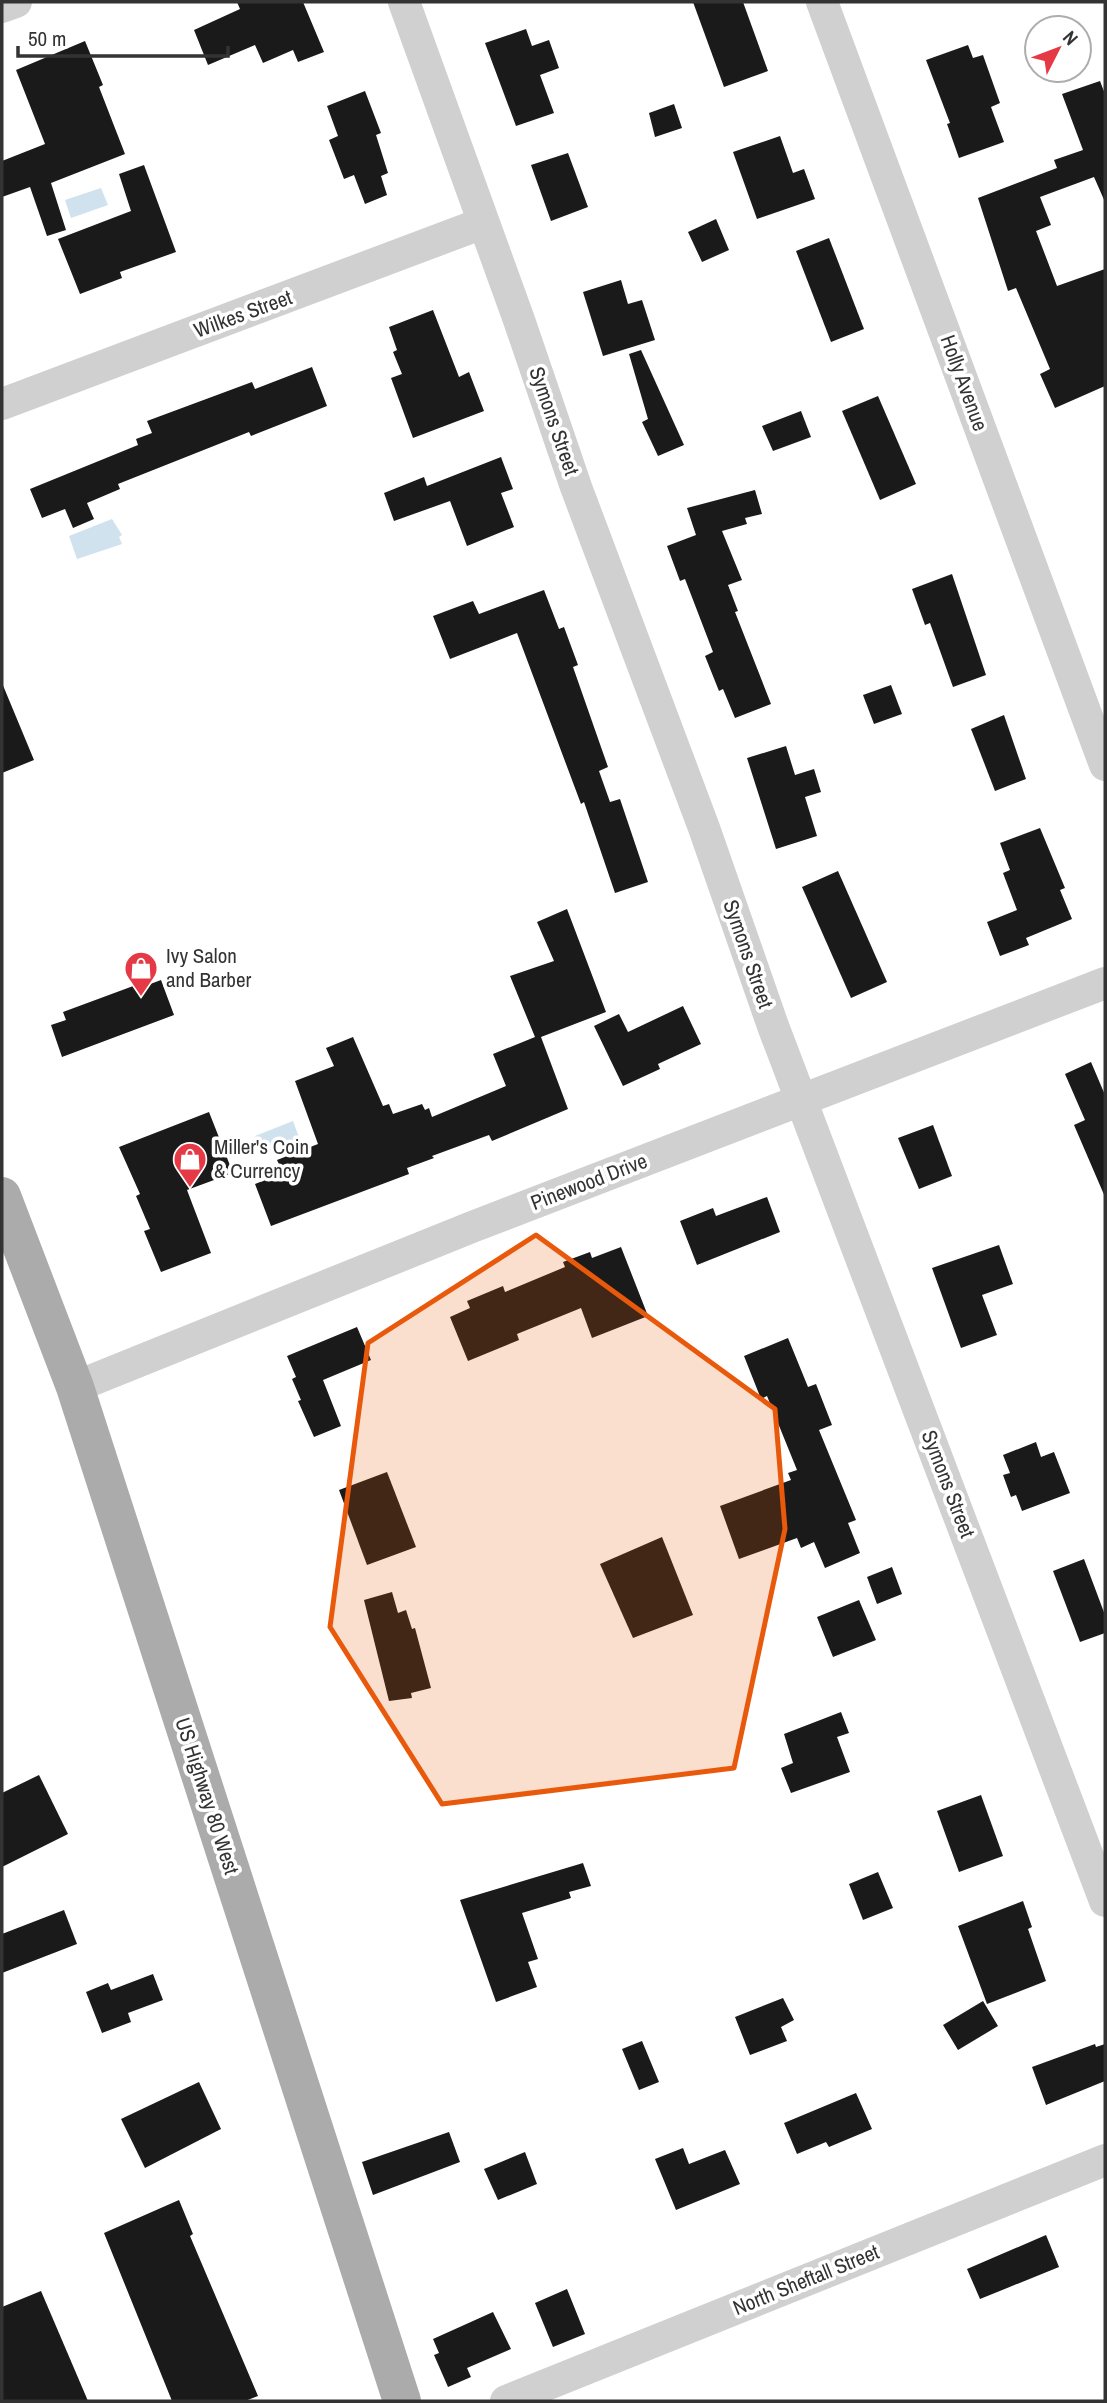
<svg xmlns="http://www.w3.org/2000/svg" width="1107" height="2403" font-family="'Archivo Narrow',sans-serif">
	<rect width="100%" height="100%" fill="#fff"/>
	<g fill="#cfe2ee">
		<path d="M101,188L108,205L71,218L65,200Z"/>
		<path d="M112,519L122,535L119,537L122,544L77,559L69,536Z"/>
		<path d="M293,1121L300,1140L262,1154L255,1136Z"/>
	</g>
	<g fill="#1a1a1a">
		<path d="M237,2H303L324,52L298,62L293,50L263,63L255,45L208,65L194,30L240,9Z"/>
		<path d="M693,2H743L768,71L724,87Z"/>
		<path d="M526,29L532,46L549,40L559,68L540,75L554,113L516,126L485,43Z"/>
		<path d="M85,41L103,85L99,87L125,154L51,183L66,230L47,236L30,187L2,197V161L45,144L16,70Z"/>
		<path d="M968,45L973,58L983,55L1000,103L991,107L1004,142L959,158L947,124L950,123L926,60Z"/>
		<path d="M1100,81L1105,94V202L1094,177L1040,197L1051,225L1036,231L1057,286L1105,269V386L1055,408L1040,374L1050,369L1016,288L1008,291L978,198L1057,168L1054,160L1083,150L1062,94Z"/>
		<path d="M365,91L381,133L376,135L388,173L381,176L387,195L365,204L354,175L344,179L329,140L338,136L327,106Z"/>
		<path d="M674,104L682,128L655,137L649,113Z"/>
		<path d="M780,136L793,173L804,169L815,199L757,219L733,152Z"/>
		<path d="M568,153L588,207L551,221L531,165Z"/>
		<path d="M144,165L176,252L120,272L122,278L80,294L58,239L131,211L119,174Z"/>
		<path d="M716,219L729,250L702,262L688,232Z"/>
		<path d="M829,238L864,329L831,342L796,251Z"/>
		<path d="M621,280L628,304L642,300L655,340L603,356L583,292Z"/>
		<path d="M433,310L459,377L469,372L484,411L413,438L391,378L402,374L393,352L397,350L389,327Z"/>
		<path d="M641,350L684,445L658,456L642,422L648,419L629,354Z"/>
		<path d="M312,367L327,406L251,436L249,432L118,484L120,489L87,503L94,519L73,528L65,509L42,518L30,489L138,445L136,439L152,433L147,421L252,382L255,389Z"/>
		<path d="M878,396L916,484L880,500L842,411Z"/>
		<path d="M801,411L811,437L773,451L762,426Z"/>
		<path d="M501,457L513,489L501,493L514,527L467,546L450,501L394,521L384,493L424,477L427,486Z"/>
		<path d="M755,490L762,514L745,518L747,524L722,531L742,580L728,585L738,611L735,612L771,704L735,718L723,689L719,691L705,656L713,652L685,579L680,581L667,546L696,535L687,508Z"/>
		<path d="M952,574L986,675L953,687L930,623L925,625L912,589Z"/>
		<path d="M544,590L559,629L564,627L578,665L573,667L608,767L599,771L610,802L620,799L648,882L615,893L584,802L581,804L517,633L450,659L433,616L473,601L479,614Z"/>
		<path d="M2,683L34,760L2,773Z"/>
		<path d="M891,685L902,714L874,724L863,695Z"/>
		<path d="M1004,715L1026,779L995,791L971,729Z"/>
		<path d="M786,746L795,775L814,769L821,792L805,797L817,836L776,849L747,758Z"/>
		<path d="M1040,828L1065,888L1060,890L1072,919L1026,938L1029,945L1000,956L987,922L1017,910L1003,873L1010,870L1000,843Z"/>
		<path d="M838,871L887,982L851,998L802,887Z"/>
		<path d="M567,909L606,1012L541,1037L568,1109L492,1141L489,1135L432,1156L434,1158L407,1168L409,1174L271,1226L255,1184L283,1173L277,1160L318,1144L295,1081L334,1066L326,1048L353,1037L383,1106L389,1104L393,1114L422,1104L425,1110L429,1108L432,1117L506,1086L493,1054L535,1037L510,976L554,961L537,922Z"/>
		<path d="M161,980L174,1015L62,1057L51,1025L66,1020L63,1012L144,982L145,986Z"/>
		<path d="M683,1006L701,1044L658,1064L660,1069L623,1086L594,1026L619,1014L628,1032Z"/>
		<path d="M1091,1062L1105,1095V1197L1074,1125L1085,1120L1065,1074Z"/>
		<path d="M209,1112L233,1173L187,1190L211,1253L161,1272L144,1231L150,1229L136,1196L140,1194L119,1147Z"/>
		<path d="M933,1125L952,1176L919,1189L898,1138Z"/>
		<path d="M767,1197L780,1232L697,1265L680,1221L713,1208L716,1216Z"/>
		<path d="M999,1245L1013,1284L982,1295L997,1335L961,1348L932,1268Z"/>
		<path d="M621,1247L648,1316L592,1338L581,1308L517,1334L519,1340L468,1361L450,1317L470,1308L467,1301L503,1286L505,1292L565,1267L563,1262L590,1252L592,1258Z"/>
		<path d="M357,1327L371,1360L323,1380L341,1426L314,1437L298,1401L301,1400L292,1379L296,1377L287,1356Z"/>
		<path d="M788,1338L808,1387L816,1384L832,1425L819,1430L856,1520L848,1523L860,1553L825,1568L814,1542L801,1548L797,1538L739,1559L720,1506L791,1480L788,1473L797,1470L767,1396L761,1399L744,1356Z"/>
		<path d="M1036,1442L1041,1457L1054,1452L1070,1493L1022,1511L1016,1495L1011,1497L1003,1475L1010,1473L1003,1455Z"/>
		<path d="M387,1472L416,1547L367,1565L339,1490Z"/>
		<path d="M662,1537L693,1615L633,1638L600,1564Z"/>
		<path d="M1084,1559L1105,1615V1633L1080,1642L1053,1571Z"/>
		<path d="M892,1567L902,1594L877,1604L867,1577Z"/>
		<path d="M392,1592L398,1613L406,1610L412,1629L415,1628L431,1688L411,1693L412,1698L389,1701L364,1600Z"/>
		<path d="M859,1600L876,1640L833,1657L817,1617Z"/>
		<path d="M841,1712L849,1733L837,1737L850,1772L791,1793L781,1768L793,1763L784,1734Z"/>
		<path d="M39,1775L68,1834L2,1867V1793Z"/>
		<path d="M981,1795L1003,1856L959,1872L937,1811Z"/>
		<path d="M583,1863L591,1886L569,1892L571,1898L522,1913L538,1959L528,1962L537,1987L496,2002L460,1900Z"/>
		<path d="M878,1872L893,1908L863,1920L849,1884Z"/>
		<path d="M1023,1901L1032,1927L1028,1929L1046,1981L987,2004L958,1926Z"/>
		<path d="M64,1910L77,1944L2,1973V1934Z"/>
		<path d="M153,1974L163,2000L128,2013L131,2022L102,2033L86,1992L108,1983L111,1990Z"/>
		<path d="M783,1998L794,2020L781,2027L787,2041L750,2055L735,2017Z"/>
		<path d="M983,2001L998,2026L958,2050L943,2025Z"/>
		<path d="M642,2041L659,2082L639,2090L622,2049Z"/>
		<path d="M1095,2044L1096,2047L1105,2044V2081L1046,2105L1032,2067Z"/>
		<path d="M199,2082L221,2129L145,2168L121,2119Z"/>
		<path d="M856,2093L872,2129L829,2147L826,2142L797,2154L784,2123Z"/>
		<path d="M449,2132L460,2162L373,2195L362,2162Z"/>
		<path d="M683,2148L689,2164L725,2150L740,2184L676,2210L655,2159Z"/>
		<path d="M525,2152L537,2184L498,2200L484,2169Z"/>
		<path d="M179,2200L193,2234L190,2236L258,2396L245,2401H172L104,2233Z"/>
		<path d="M1046,2235L1059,2267L980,2299L967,2269Z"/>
		<path d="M567,2289L585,2334L553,2347L535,2303Z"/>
		<path d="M41,2291L88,2401H2V2307Z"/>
		<path d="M493,2312L511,2349L467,2368L471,2377L448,2387L434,2355L439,2353L433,2339Z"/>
	</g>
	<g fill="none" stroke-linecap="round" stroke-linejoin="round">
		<g stroke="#d0d0d0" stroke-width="32">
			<path d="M404,2L519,320L576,487L704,828L773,1026L1105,1901"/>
			<path d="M822,2L1105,765"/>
			<path d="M2,7L16,2"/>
			<path d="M2,404L483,223"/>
			<path d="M75,1387L472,1227L1105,983"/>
			<path d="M506,2401L1105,2160"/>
		</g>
		<path stroke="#ababab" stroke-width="38" d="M2,1196L75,1387L402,2401"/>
	</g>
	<path fill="#e8590c" fill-opacity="0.2" stroke="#e8590c" stroke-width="5" stroke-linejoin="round" d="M536,1235L775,1409L785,1529L734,1768L442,1804L330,1627L368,1343Z"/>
	<defs>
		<symbol id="shop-pin" viewBox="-11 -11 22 30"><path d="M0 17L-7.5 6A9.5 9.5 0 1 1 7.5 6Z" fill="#e63946" stroke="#fff"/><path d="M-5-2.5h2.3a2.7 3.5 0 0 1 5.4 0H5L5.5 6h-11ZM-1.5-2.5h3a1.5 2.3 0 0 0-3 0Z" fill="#fff"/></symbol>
	</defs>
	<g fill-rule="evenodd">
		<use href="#shop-pin" x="122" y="949" width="38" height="52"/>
		<use href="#shop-pin" x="171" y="1140" width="38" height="52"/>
	</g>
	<g text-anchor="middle" stroke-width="7" stroke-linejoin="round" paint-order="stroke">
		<g font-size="21" fill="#333" stroke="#fff">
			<text transform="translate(243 314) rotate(-20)" y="7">Wilkes Street</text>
			<text transform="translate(964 383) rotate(70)" y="7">Holly Avenue</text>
			<text transform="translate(554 421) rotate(71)" y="7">Symons Street</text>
			<text transform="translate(748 954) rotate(71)" y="7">Symons Street</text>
			<text transform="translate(589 1182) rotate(-21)" y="7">Pinewood Drive</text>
			<text transform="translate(948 1484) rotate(69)" y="7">Symons Street</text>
			<text transform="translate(207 1796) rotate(72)" y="7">US Highway 80 West</text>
			<text transform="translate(806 2280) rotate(-22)" y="7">North Sheftall Street</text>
		</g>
		<g font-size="21" fill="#333" stroke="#fff" text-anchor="start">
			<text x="166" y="963">Ivy Salon<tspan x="166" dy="24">and Barber</tspan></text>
			<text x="214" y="1154">Miller's Coin<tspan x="214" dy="24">&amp; Currency</tspan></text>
		</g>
	</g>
	<rect width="1107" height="2403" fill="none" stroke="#333333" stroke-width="7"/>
	<g transform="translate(1058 49) rotate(48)"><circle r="33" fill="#ffffff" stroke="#adadad" stroke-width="2"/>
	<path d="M0-5L12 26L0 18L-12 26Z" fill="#e63946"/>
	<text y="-10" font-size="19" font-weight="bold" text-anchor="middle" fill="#333333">N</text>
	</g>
	<path d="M18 46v10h210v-10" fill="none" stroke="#333333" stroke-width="3.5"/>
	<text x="28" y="46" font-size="21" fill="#333333" stroke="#ffffff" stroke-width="5" paint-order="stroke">50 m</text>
</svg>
